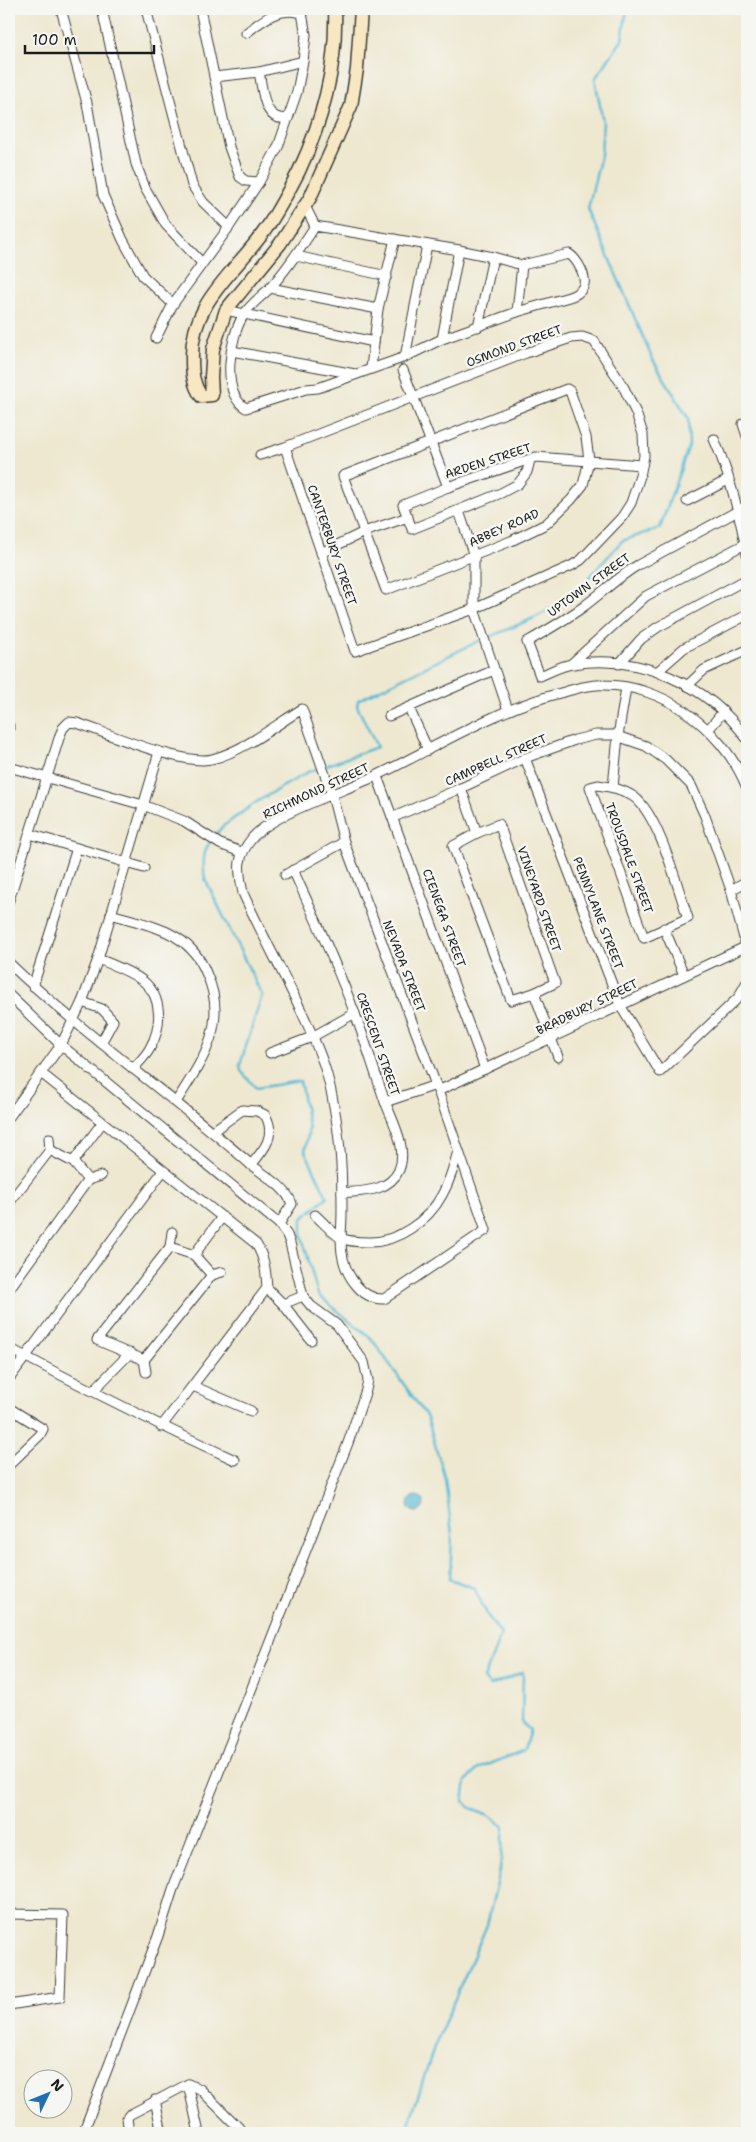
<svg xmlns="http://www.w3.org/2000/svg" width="756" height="2142" font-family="'Shantell Sans',sans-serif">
	<rect width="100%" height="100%" fill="#f6f6f2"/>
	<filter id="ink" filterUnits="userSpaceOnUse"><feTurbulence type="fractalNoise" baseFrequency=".02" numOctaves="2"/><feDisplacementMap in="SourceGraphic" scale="10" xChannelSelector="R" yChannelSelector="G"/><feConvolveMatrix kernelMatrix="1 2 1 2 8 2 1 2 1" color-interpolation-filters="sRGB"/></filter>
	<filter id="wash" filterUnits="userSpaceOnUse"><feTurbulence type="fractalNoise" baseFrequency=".0096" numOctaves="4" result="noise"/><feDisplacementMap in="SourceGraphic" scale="20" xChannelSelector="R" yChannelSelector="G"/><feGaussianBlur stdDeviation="1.12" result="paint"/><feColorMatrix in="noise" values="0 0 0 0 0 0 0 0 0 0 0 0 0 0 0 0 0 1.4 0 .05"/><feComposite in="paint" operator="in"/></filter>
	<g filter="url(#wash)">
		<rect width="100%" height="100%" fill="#eee8d0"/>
		<circle fill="#55b8d4" stroke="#386a78" cx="416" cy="1504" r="8"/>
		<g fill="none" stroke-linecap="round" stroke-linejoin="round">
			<g stroke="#55b8d4" stroke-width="2.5">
				<path d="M487,638L534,618L571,598L622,541L660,528L689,445L688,418L652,358L588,209L601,155L603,122L595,79L622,40L627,9"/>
				<path d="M214,837L222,827L258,801L308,772L377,747L357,706L358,700L481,640"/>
				<path d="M210,842C202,852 203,867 205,879L262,995L240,1065L241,1071L256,1088L300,1081L309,1129L305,1151L327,1197L302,1219V1236L318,1295L371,1338L427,1417L445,1479L452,1534L450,1579L474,1588L488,1616L501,1634L484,1679L490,1686L523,1672L522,1723L530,1730L524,1750L478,1769L466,1781L463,1801L471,1808L489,1815L504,1827L500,1870L487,1925L434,2047L406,2133"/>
			</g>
		</g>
	</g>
	<g filter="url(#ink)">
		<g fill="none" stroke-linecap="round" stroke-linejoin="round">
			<defs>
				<g id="street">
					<path d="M61,9L87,103L103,195L123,240L143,276L173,304"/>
					<path d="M102,9L136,164L145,188L166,225L202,263"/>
					<path d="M146,9L192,185L203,202L229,227"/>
					<path d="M200,9L229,147L240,177L246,181L259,182"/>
					<path d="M259,72C263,90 263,123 288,118"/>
					<path d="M214,77L259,72L303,61"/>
					<path d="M307,202L305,206L315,226"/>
					<path d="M315,226L459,250L493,257L522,265L569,254C577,259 588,278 583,287C580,293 575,295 569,297L517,312L442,339L405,357L318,388L306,389L246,408C220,393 230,337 243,316C249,305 261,297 270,288C287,269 301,248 315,226Z"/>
					<path d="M296,256L387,276"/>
					<path d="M270,288L378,309"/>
					<path d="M226,310L374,342"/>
					<path d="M517,312L522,265"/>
					<path d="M478,327L493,257"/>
					<path d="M156,338L173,304L229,227L259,182L278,147L297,92L303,61L306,35L302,13C279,6 263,20 246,33"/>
					<path d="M442,339L459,250"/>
					<path d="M232,351L355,374"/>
					<path d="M405,357L427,245"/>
					<path d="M371,368L378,309L395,239"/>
					<path d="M403,370L448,487"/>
					<path d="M567,389L570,391L586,437L589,460L583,485L571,500L546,524L511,541L386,590L343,476Z"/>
					<path d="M743,424L747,436"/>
					<path d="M714,439C730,475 740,516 747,554"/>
					<path d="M260,455L285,447L526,353L571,338L582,337L594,341L624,388L636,413L643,434L644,456L640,476L631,503L622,517L581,560L571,566L474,609L355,651L285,447"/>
					<path d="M530,460L527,472L518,484L501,493L412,529L403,505L448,487L536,457L642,465"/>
					<path d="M687,501L728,480"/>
					<path d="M747,506L638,565C618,577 602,593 583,607C565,620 546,631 527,642L540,676C550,672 562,665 573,664C639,653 709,685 747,739"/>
					<path d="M459,511L474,556V609L508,710"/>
					<path d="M321,553L364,532L408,517"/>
					<path d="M571,664L646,596L745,544"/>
					<path d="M619,664L641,639L658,627L747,579"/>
					<path d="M658,671L684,648L747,615"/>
					<path d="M687,686L704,670L747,650"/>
					<path d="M409,708L428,750"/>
					<path d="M389,716L494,670"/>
					<path d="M9,728V726"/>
					<path d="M708,730L723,712"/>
					<path d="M525,758L620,1005L660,1072L738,998L747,982"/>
					<path d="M9,767L143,805L184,821L220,844L241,852"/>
					<path d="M377,776L485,1069"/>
					<path d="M598,785C611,787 623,789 634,797C659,815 678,889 688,918L644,938L590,787Z"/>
					<path d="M613,787L618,736L626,688"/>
					<path d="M461,788L477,833"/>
					<path d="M394,817L461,788L525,758L575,740L596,735H614L646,746L666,760L691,785L705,816L731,890L747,949"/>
					<path d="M499,824L555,983L534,993L511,1000L453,846L477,833Z"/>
					<path d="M30,834L144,868"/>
					<path d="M293,870C315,918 337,965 355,1014C365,1040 373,1067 382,1093C389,1116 409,1145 399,1170C389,1192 363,1191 342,1193"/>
					<path d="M285,875L344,842"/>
					<path d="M731,890L747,881"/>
					<path d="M9,900L60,735L63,728L69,722L77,723C107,733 183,766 212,759C244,751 274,726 302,709L332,795L344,842L436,1085L486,1230L384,1299C361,1300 345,1274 342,1253C340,1240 342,1225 342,1212C342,1192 342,1171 340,1151C338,1126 332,1089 324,1065C303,1006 269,951 243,893C238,869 236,857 253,837C276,812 345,791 378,775C440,745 498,708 564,692C578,688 592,684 605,685C633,685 661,695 683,710C711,729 735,757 747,788"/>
					<path d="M111,914C130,920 151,924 169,933C187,942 200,956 207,975C229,1024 202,1061 176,1102"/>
					<path d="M664,928L684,975"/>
					<path d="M98,959C113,965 130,971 143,981C163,997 162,1027 150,1048C146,1056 139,1062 133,1069"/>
					<path d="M9,963C84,1035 170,1094 249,1163C263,1175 286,1186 292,1204L279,1224"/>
					<path d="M33,986L77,848"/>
					<path d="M534,993L558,1057"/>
					<path d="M9,995L61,1045L279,1224L287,1235L290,1243L303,1296L311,1306L337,1325L364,1362L368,1380L366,1390L348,1443L173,1889L158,1936L83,2133"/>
					<path d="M82,1002L102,1009L113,1021L101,1043"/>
					<path d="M270,1053L312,1037L355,1013"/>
					<path d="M41,1073L256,1244C265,1258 266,1272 267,1288L283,1304L311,1340"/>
					<path d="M438,1091L747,946"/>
					<path d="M385,1102L436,1085"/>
					<path d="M9,1117L61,1045L82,1002L98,959L159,752"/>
					<path d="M213,1131L242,1110L257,1111L265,1115C277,1135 264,1150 251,1165"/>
					<path d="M49,1138L50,1150"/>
					<path d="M73,1162L102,1123"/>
					<path d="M88,1180L101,1176"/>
					<path d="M9,1203L50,1150L73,1162L88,1180L9,1289"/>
					<path d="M315,1215C323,1222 332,1233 341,1238C349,1242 360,1242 368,1242C397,1243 429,1220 442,1195C450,1181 454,1166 458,1151"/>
					<path d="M170,1247L194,1255L212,1275L144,1360L97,1340Z"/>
					<path d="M170,1247L172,1232"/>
					<path d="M194,1255L222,1217"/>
					<path d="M212,1275L222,1272"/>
					<path d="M283,1304L303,1296"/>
					<path d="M9,1348C83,1387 158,1425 235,1460"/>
					<path d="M144,1360L146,1372"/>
					<path d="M9,1379L163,1171"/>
					<path d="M193,1386L251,1411"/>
					<path d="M94,1390L130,1353"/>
					<path d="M9,1408L43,1429L40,1435L9,1465"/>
					<path d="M161,1427L267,1288"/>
					<path d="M9,1914L63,1915L60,1997L9,2005"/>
					<path d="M188,2084L199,2133"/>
					<path d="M155,2100L162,2133"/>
					<path d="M129,2133L127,2118L129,2115L188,2084L200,2089L239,2128L240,2133"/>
				</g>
				<path id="secondary" d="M335,9C337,65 323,120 299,171C288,192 277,214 263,233C233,274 190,304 192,359C192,373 193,384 201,396L212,395L211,377L213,349L226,310L280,244L310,198L351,106L357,69L361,9"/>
			</defs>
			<use href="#street" stroke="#3c3b37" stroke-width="11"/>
			<use href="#secondary" stroke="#3c3b37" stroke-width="15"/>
			<use href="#street" stroke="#fff" stroke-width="9"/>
			<use href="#secondary" stroke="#f7e8c3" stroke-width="12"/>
		</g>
	</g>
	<g text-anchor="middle" stroke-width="5" stroke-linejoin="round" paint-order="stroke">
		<g font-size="12" fill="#1c1c1c" stroke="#f6f6f2">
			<text transform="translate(514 346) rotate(-20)" y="4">OSMOND STREET</text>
			<text transform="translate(488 461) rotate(-18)" y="4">ARDEN STREET</text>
			<text transform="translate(504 528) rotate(-24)" y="4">ABBEY ROAD</text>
			<text transform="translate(332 545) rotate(71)" y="4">CANTERBURY STREET</text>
			<text transform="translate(589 585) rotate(-36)" y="4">UPTOWN STREET</text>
			<text transform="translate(496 760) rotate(-24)" y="4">CAMPBELL STREET</text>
			<text transform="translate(316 791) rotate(-25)" y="4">RICHMOND STREET</text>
			<text transform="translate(629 858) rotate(70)" y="4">TROUSDALE STREET</text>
			<text transform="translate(539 899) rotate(71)" y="4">VINEYARD STREET</text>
			<text transform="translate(598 913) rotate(69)" y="4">PENNYLANE STREET</text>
			<text transform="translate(444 918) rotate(70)" y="4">CIENEGA STREET</text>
			<text transform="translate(404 966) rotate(69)" y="4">NEVADA STREET</text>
			<text transform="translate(587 1007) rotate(-26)" y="4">BRADBURY STREET</text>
			<text transform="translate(378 1044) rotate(71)" y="4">CRESCENT STREET</text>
		</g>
	</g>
	<rect width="756" height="2142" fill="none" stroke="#f6f6f2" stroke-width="30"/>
	<g transform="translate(48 2094) rotate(47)"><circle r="24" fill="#f6f6f2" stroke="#9f9f9c"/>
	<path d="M0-4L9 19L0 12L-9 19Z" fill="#1f6fb2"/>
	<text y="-8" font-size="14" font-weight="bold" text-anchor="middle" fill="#1c1c1c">N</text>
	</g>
	<path d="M25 45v8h129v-8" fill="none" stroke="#1c1c1c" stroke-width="2.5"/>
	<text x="32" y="45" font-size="15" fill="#1c1c1c" stroke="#f6f6f2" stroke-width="4" paint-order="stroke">100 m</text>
</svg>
